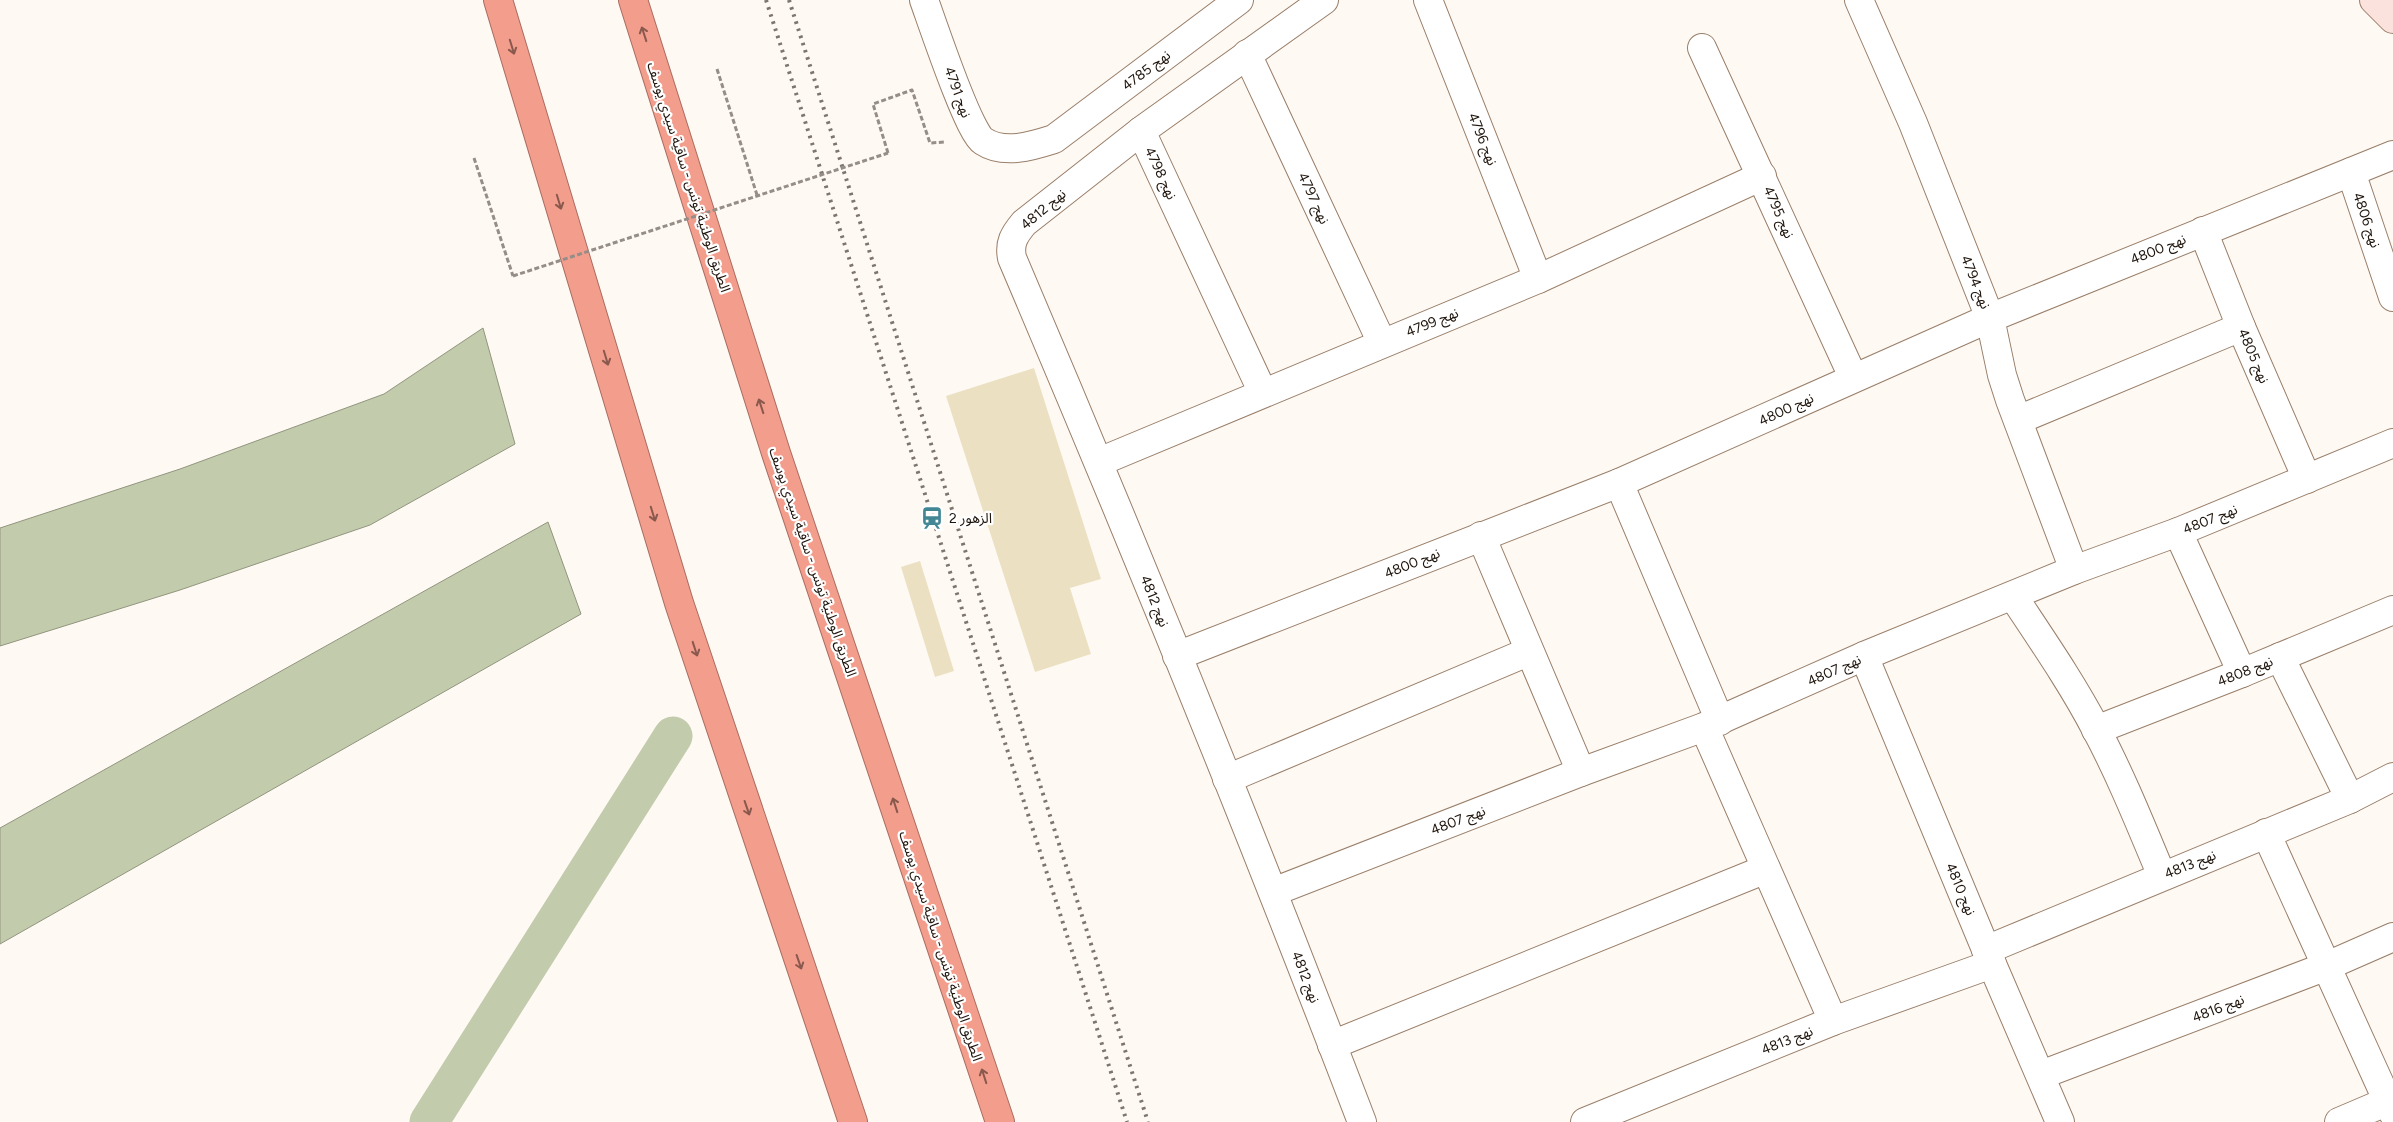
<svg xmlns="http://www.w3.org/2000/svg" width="2393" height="1122" font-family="Figtree,'Noto Sans Arabic',sans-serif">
	<rect width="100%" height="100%" fill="#fff9f4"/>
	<g fill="#c2ccad" stroke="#91957d">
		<path d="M483,328L515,444L370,525L180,590L0,646V528L180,469L384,394Z"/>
		<path d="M548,522L581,614L0,944V828Z"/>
	</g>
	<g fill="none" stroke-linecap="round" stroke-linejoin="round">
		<path stroke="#c2ccad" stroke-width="39" d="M429,1122L673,736"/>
	</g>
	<g fill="#ebe1c2">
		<path d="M1034,368L1101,579L1070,588L1091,654L1035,672L946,396Z"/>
		<path d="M920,561L954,671L935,677L901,567Z"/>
	</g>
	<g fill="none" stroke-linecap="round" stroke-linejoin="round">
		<defs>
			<g id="street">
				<path d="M924,0C932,22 969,133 983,141C1004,155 1032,146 1054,139L1239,0"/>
				<path d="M1428,0L1538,279"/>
				<path d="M1859,0L1913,123L1990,318L2002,375L2010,400L2074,570"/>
				<path d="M1702,48L1853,377"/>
				<path d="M1247,54L1382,343"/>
				<path d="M1141,131L1024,223C1014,235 1009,243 1012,258C1134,544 1251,832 1362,1122"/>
				<path d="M2351,172L2393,297"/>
				<path d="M2203,231L2241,327L2307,479"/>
				<path d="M1263,393L1141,131L1324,0"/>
				<path d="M2018,420L2241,327"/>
				<path d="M1099,462L1538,279L1762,176"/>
				<path d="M1619,483L1720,721"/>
				<path d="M2178,532L2242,673"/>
				<path d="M1481,536L1581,772"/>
				<path d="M2013,596C2042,640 2072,683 2096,729C2121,776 2141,826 2162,876"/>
				<path d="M1177,656L1619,483L1990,318L2393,155"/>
				<path d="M1864,656L1992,964L2060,1122"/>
				<path d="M2280,657L2350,799"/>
				<path d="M1704,727L1833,1021"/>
				<path d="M2096,730L2242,673L2393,610"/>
				<path d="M1227,779L1528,652"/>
				<path d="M2266,833L2393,1113"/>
				<path d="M1273,892L1581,772L1704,727L1864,656L2074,570L2178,532L2393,443"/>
				<path d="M1986,950L2350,799L2393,777"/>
				<path d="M1332,1045L1766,869"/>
				<path d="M2041,1075L2327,966L2393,937"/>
				<path d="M1585,1122L1833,1021L1992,964"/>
				<path d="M2339,1122L2393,1099"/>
			</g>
			<path id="secondary" d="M2374,0L2393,19"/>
			<g id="highway">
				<path d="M498,0L679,603L853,1122"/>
				<path d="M633,0L776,453L1000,1122"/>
			</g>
		</defs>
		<use href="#street" stroke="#997f69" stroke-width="30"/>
		<use href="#secondary" stroke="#997f69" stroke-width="30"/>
		<use href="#highway" stroke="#a96d60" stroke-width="30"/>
		<g stroke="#958d87" stroke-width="3" stroke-dasharray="5 2.5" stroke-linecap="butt">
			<path d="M717,69L757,195"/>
			<path d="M888,153L873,104L912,90L930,143L945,142"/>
			<path d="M474,158L513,276"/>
		</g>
		<use href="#street" stroke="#fff" stroke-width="28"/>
		<use href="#secondary" stroke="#fbe2dd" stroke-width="28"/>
		<use href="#highway" stroke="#f39d8d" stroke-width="28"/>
		<g stroke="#7d756e" stroke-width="4" stroke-dasharray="2.5 5" stroke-linecap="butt">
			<path d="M766,0L1127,1122"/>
			<path d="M789,0L1148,1122"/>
		</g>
		<path stroke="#958d87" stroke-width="3" stroke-dasharray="5 2.5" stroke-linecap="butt" d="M513,276L888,153"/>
	</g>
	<defs><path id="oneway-shaft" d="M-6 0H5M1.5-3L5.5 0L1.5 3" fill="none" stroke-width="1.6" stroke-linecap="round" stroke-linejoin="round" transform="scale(1.25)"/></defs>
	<g stroke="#89594d">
		<use href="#oneway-shaft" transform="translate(644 34) rotate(-108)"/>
		<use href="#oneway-shaft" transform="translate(512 47) rotate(73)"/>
		<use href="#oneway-shaft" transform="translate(559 202) rotate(73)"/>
		<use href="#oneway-shaft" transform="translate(606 358) rotate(73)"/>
		<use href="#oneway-shaft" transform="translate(761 406) rotate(-108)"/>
		<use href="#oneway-shaft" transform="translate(653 514) rotate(73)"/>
		<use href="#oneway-shaft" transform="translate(695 649) rotate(72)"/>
		<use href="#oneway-shaft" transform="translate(895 805) rotate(-108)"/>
		<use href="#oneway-shaft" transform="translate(747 808) rotate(71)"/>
		<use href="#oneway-shaft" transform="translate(799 962) rotate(71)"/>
		<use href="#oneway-shaft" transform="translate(984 1076) rotate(-108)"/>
	</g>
	<defs>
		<symbol id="station-bare" viewBox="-9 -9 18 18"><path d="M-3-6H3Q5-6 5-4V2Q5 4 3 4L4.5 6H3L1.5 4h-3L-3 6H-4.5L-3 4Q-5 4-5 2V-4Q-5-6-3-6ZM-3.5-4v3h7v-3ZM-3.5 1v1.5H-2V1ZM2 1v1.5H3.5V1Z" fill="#438795" stroke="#fff" stroke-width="2.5" paint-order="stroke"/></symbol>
	</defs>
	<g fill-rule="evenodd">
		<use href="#station-bare" x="916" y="502" width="32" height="32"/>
	</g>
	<g text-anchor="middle" stroke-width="4.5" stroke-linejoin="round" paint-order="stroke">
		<g font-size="14" fill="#1f150d" stroke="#fff">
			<text transform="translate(1146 70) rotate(-37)" y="5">نهج 4785</text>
			<text transform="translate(958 92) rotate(70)" y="5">نهج 4791</text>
			<text transform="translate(1483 139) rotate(68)" y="5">نهج 4796</text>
			<text transform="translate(1161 173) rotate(65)" y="5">نهج 4798</text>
			<text transform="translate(689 177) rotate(72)" y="5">الطريق الوطنية تونس - ساقية سيدي يوسف</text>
			<text transform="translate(1314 198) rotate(65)" y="5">نهج 4797</text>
			<text transform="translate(1043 209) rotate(-40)" y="5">نهج 4812</text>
			<text transform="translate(1779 212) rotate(66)" y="5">نهج 4795</text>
			<text transform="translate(2367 220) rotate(71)" y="5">نهج 4806</text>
			<text transform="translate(2158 249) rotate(-22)" y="5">نهج 4800</text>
			<text transform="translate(1976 282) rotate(68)" y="5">نهج 4794</text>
			<text transform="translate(1432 322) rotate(-22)" y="5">نهج 4799</text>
			<text transform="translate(2254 356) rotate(67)" y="5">نهج 4805</text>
			<text transform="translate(1786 409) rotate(-25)" y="5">نهج 4800</text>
			<text transform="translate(2210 519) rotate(-22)" y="5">نهج 4807</text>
			<text transform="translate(813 562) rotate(71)" y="5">الطريق الوطنية تونس - ساقية سيدي يوسف</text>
			<text transform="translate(1412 563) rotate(-22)" y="5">نهج 4800</text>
			<text transform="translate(1155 601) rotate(68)" y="5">نهج 4812</text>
			<text transform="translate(1834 670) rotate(-24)" y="5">نهج 4807</text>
			<text transform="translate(2245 671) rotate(-22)" y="5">نهج 4808</text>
			<text transform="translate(1458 820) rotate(-21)" y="5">نهج 4807</text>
			<text transform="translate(2190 864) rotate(-22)" y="5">نهج 4813</text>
			<text transform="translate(1961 889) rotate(67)" y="5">نهج 4810</text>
			<text transform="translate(941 946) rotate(72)" y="5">الطريق الوطنية تونس - ساقية سيدي يوسف</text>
			<text transform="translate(1306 977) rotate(69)" y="5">نهج 4812</text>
			<text transform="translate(2218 1008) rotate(-21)" y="5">نهج 4816</text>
			<text transform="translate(1787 1040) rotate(-22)" y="5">نهج 4813</text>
		</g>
		<g font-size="14" fill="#1f150d" stroke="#fff" text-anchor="start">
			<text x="949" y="523">الزهور 2</text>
		</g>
	</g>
</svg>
